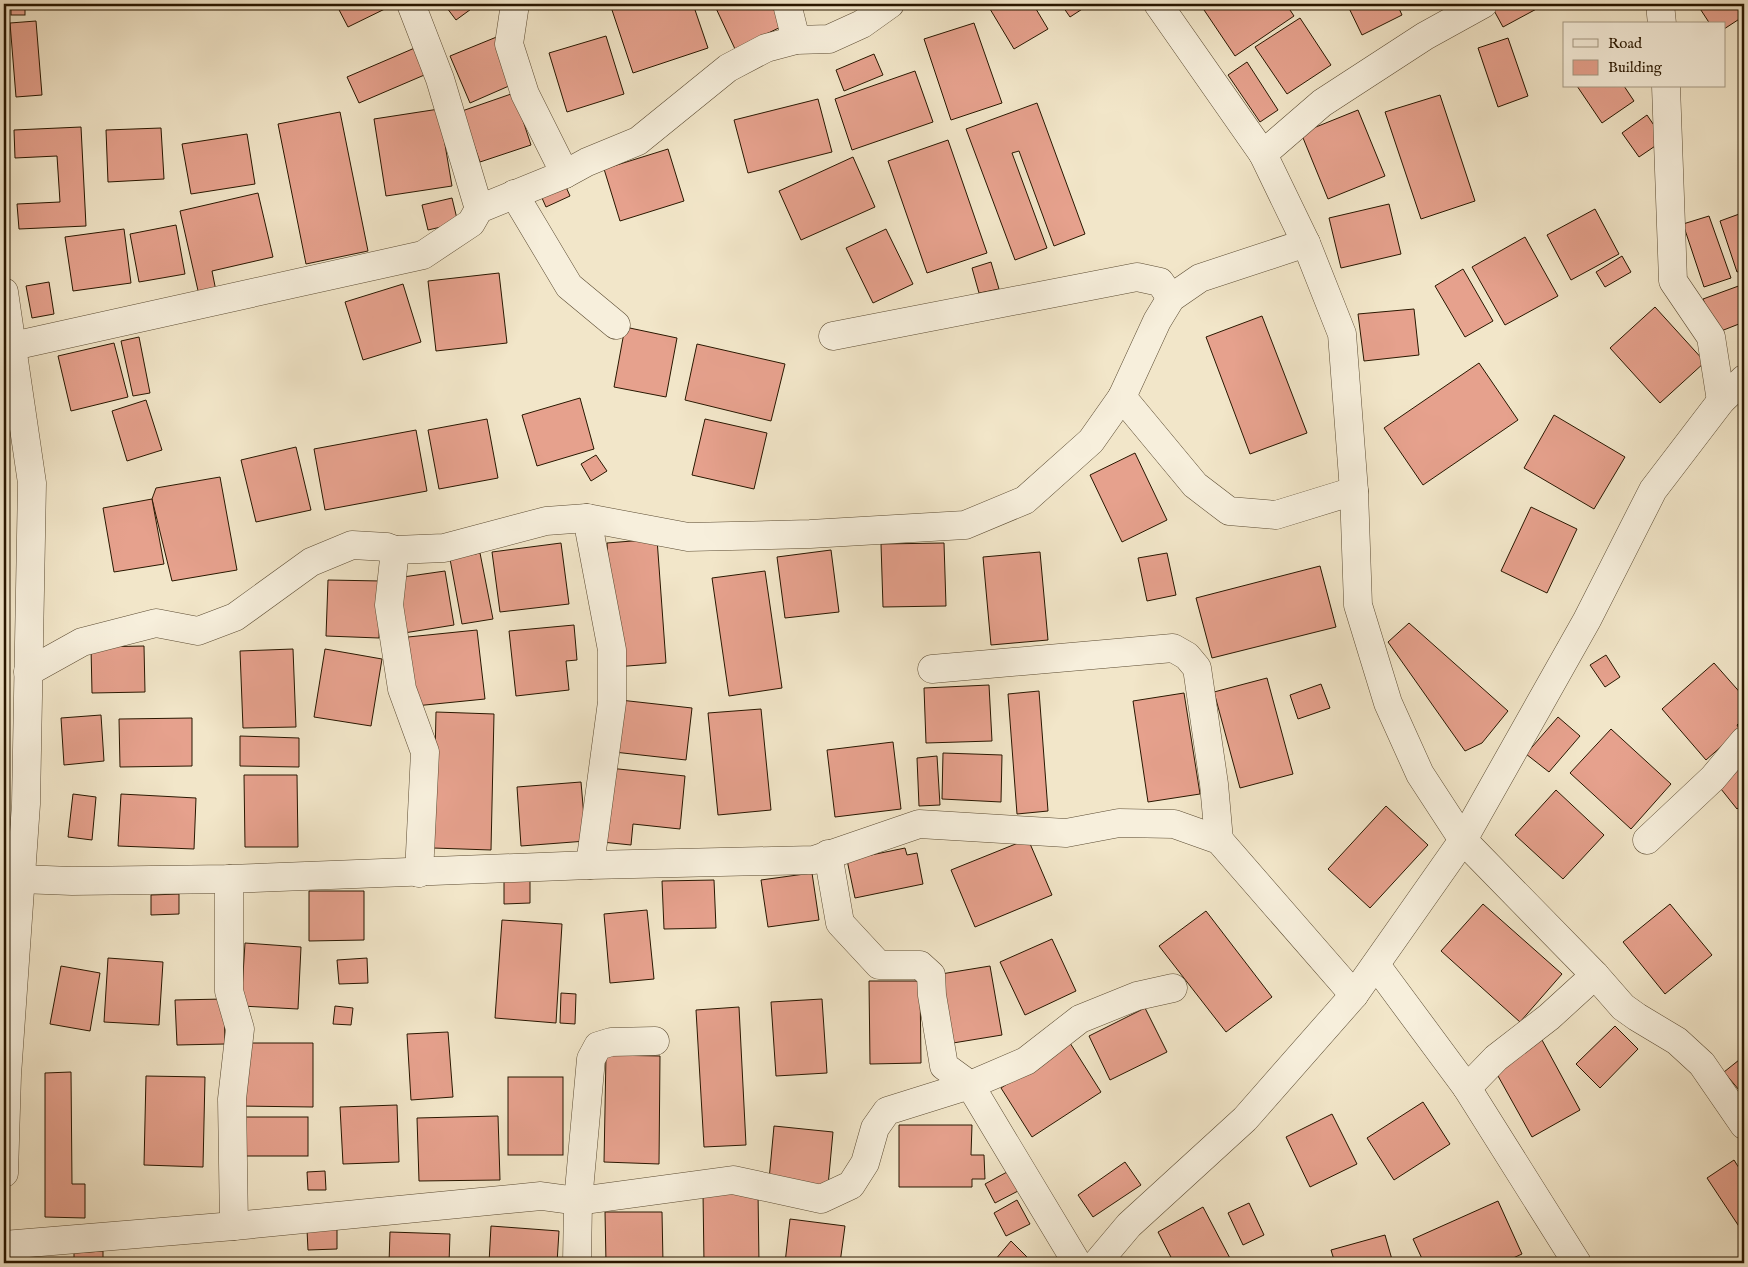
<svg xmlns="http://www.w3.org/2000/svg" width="1748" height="1267" font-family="'IM FELL English',serif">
	<rect width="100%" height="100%" fill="#f2e6c9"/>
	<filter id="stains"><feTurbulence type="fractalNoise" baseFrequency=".004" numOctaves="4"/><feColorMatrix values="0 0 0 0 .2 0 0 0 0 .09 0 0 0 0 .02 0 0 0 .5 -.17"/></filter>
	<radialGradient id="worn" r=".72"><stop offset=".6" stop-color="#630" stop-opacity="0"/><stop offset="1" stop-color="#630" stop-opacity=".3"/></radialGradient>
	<g fill="#e6a18d" stroke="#291700">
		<rect x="11" y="4" width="14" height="11"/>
		<path d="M69,4H122L121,9Z"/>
		<path d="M336,4H395L348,27Z"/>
		<path d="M444,4H478L456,20Z"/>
		<path d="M610,4H693L708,48L633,73Z"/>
		<path d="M714,4H777L787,24L735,49Z"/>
		<path d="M987,4H1033L1048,29L1014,49Z"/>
		<path d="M1061,4H1090L1070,17Z"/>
		<path d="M1200,4H1286L1294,16L1235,56Z"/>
		<path d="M1347,4H1397L1402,15L1362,35Z"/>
		<path d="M1493,4H1541L1542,6L1503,27L1491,5Z"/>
		<path d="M1697,4H1744V16L1724,29V24H1710Z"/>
		<path d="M1300,18L1331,65L1287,94L1255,47Z"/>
		<path d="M36,21L42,95L16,97L10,23Z"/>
		<path d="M974,23L1002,103L951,120L924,39Z"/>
		<path d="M499,36L518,82L470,103L450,56Z"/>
		<path d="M606,36L624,94L567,112L549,53Z"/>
		<path d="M1508,38L1528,96L1498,107L1478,48Z"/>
		<path d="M417,47L429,73L359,103L347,77Z"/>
		<path d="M874,54L883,75L844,91L836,70Z"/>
		<path d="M1247,62L1278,110L1260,122L1228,75Z"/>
		<path d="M915,71L933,122L852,150L835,99Z"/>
		<path d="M1577,86H1624L1634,101L1602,123Z"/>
		<path d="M514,93L531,145L480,162L462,111Z"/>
		<path d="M1440,95L1475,201L1421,219L1385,112Z"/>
		<path d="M818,99L832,152L748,173L734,120Z"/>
		<path d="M1037,103L1085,234L1054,246L1019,151L1012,153L1047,248L1015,260L966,129Z"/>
		<path d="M439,109L452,186L386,196L374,119Z"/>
		<path d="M1358,110L1385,176L1328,199L1301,133Z"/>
		<path d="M340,112L368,251L306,264L278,124Z"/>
		<path d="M1647,115L1664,140L1639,157L1622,133Z"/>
		<path d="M81,127L86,226L19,229L17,204L60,202L57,156L15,158L14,130Z"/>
		<path d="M161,128L164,179L108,182L106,130Z"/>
		<path d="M247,134L255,184L191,194L182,144Z"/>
		<path d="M948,140L987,253L927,273L888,161Z"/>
		<path d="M668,149L684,201L620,221L604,169Z"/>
		<path d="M853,157L875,207L801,240L779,191Z"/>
		<path d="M562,178L570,196L546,207L538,189Z"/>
		<path d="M258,193L273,257L212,271L216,291L199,295L180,211Z"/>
		<path d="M452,198L458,223L428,230L422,205Z"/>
		<path d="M1389,204L1401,254L1341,268L1329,218Z"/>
		<path d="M1595,209L1619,254L1571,280L1547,235Z"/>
		<path d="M1742,213L1744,221V270L1737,272L1720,221Z"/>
		<path d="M1709,216L1731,278L1704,287L1683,224Z"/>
		<path d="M176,225L185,274L139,282L130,234Z"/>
		<path d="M124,229L131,283L73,291L65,237Z"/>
		<path d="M886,229L913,284L873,303L846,248Z"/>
		<path d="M1525,237L1558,296L1505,325L1472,267Z"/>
		<path d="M1622,256L1631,272L1605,287L1596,272Z"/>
		<path d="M991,262L999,289L979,293L972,268Z"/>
		<path d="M1463,269L1493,321L1465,337L1435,286Z"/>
		<path d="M499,273L507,343L436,351L428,281Z"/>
		<path d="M49,282L54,314L32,318L26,286Z"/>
		<path d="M403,284L421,342L363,360L345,302Z"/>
		<path d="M1744,284V322L1716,333L1703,299Z"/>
		<path d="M1655,307L1705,362L1660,403L1610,348Z"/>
		<path d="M1414,309L1419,355L1364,361L1358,314Z"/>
		<path d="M1262,316L1307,433L1250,454L1206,337Z"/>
		<path d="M625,327L677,338L666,397L614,387Z"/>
		<path d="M139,337L150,393L133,396L121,341Z"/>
		<path d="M114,343L128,397L71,411L58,356Z"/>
		<path d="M697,344L785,364L771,421L685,400Z"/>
		<path d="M1479,363L1518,420L1423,485L1384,428Z"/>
		<path d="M580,398L594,449L537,466L522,415Z"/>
		<path d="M146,400L162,450L127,461L112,411Z"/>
		<path d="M1554,415L1625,457L1594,509L1524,468Z"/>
		<path d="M487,419L498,478L439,489L428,430Z"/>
		<path d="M705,419L767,433L754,489L692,475Z"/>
		<path d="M416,430L427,491L325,510L314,449Z"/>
		<path d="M296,447L311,510L256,522L241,460Z"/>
		<path d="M1135,453L1167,520L1122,542L1090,475Z"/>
		<path d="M596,455L607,471L591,481L581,464Z"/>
		<path d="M220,477L237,570L172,581L152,499L156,488Z"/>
		<path d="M152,499L164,564L114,572L103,508Z"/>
		<path d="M1531,507L1577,529L1547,593L1501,571Z"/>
		<path d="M657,539L666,663L615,667L607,543Z"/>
		<path d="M561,543L569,604L500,612L492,552Z"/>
		<path d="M944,543L946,606L883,607L881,544Z"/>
		<path d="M831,550L839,612L785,618L777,557Z"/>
		<path d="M1040,552L1048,640L991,645L983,557Z"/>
		<path d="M480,553L493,619L462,624L450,559Z"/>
		<path d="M1167,553L1176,595L1147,601L1138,558Z"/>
		<path d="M1320,566L1336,627L1212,658L1196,598Z"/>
		<path d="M445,571L454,625L404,633L396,578Z"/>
		<path d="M765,571L782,688L729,696L712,578Z"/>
		<path d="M328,580L381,581L379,638L326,636Z"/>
		<path d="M1409,623L1508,711L1482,743L1465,751L1388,642Z"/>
		<path d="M574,625L577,660L566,661L569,690L516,696L509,631Z"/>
		<path d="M477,630L485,699L415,706L408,637Z"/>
		<path d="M144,646L145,692L92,693L91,647Z"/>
		<path d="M293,649L296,727L243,728L240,651Z"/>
		<path d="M325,649L382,659L371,726L314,717Z"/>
		<path d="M1606,655L1620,677L1605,687L1590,665Z"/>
		<path d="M1714,663L1744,697V718L1737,725L1740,730L1706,760L1662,709Z"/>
		<path d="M1267,678L1293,774L1240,788L1214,692Z"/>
		<path d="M1321,684L1330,708L1298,719L1290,695Z"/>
		<path d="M989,685L992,741L926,743L924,688Z"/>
		<path d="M1039,691L1048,811L1017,814L1008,694Z"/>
		<path d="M1184,693L1200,794L1148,802L1133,701Z"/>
		<path d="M620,700L692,708L686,760L614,752Z"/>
		<path d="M761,709L771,810L718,815L708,713Z"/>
		<path d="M436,712L494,714L491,850L433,848Z"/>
		<path d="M101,715L104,761L64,765L61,718Z"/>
		<path d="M1558,717L1580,736L1549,772L1526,754Z"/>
		<path d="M192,718V766L120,767L119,719Z"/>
		<path d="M1611,729L1671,784L1631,829L1570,773Z"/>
		<path d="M240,736L299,738V767L240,766Z"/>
		<path d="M893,742L901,809L835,817L827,750Z"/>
		<path d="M943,753L1002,755L1001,802L942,799Z"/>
		<path d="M1744,754V803L1737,809L1713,779Z"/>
		<path d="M937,756L940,805L919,806L917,758Z"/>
		<path d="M609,768L685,776L680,829L633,824L631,845L602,842Z"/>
		<path d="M244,775H297L298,847H245Z"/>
		<path d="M581,782L586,841L521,846L517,787Z"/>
		<path d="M1556,790L1604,835L1563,879L1515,835Z"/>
		<path d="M73,794L96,797L92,840L68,837Z"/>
		<path d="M121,794L196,798L194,849L118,846Z"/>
		<path d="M1386,806L1428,845L1370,908L1328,869Z"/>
		<path d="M1028,839L1052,895L975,927L951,870Z"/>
		<path d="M905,848L907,855L917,853L923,884L855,898L847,860Z"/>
		<path d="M812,873L819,920L768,927L761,880Z"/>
		<path d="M530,877V903L504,904V878Z"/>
		<path d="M714,880L716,928L664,929L662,881Z"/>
		<path d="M309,891H364V940L309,941Z"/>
		<path d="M179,894V914L151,915V895Z"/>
		<path d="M1483,904L1562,974L1520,1022L1441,951Z"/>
		<path d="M1670,904L1712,955L1665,994L1623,942Z"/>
		<path d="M647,910L654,979L610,983L604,914Z"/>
		<path d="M1206,911L1272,997L1226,1032L1159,946Z"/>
		<path d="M502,920L562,924L556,1023L495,1018Z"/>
		<path d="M1052,939L1076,991L1025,1015L1000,962Z"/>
		<path d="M245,943L301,947L298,1009L241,1006Z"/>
		<path d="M108,958L163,962L159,1025L104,1022Z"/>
		<path d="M367,958L368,983L339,984L337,960Z"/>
		<path d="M61,966L100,973L90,1031L50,1024Z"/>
		<path d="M990,966L1002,1035L953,1043L941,974Z"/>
		<path d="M869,981H920L921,1063L870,1064Z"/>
		<path d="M561,993L576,994L575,1024L560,1023Z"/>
		<path d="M224,999L225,1044L177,1045L175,1000Z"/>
		<path d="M822,999L827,1073L776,1076L771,1002Z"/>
		<path d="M335,1006L353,1008L351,1025L333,1024Z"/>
		<path d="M739,1007L746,1145L704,1147L696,1010Z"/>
		<path d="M1145,1008L1167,1052L1110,1080L1089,1036Z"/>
		<path d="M1615,1026L1638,1049L1600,1088L1576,1064Z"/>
		<path d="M448,1032L453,1097L411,1100L407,1034Z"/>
		<path d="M1542,1040L1580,1110L1532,1137L1493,1067Z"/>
		<path d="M245,1043H313V1107L237,1106Z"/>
		<path d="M1070,1043L1101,1092L1032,1137L1001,1088Z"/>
		<path d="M606,1055L660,1056L659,1164L604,1162Z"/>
		<path d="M1744,1056V1096L1724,1072Z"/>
		<path d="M71,1072L72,1184H85V1218L45,1217V1073Z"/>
		<path d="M146,1076L205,1077L203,1167L144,1165Z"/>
		<rect x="508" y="1077" width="55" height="78"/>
		<path d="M1423,1102L1450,1144L1394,1180L1367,1138Z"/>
		<path d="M397,1105L399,1162L343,1164L340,1107Z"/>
		<path d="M1332,1114L1357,1164L1310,1187L1286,1137Z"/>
		<path d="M498,1116L500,1180L419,1181L417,1118Z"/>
		<rect x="243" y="1117" width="65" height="39"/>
		<path d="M899,1125H972L971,1155H984L985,1179H972V1187H899Z"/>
		<path d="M774,1126L833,1132L828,1186L769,1180Z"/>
		<path d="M1734,1160L1744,1176V1234L1707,1178Z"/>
		<path d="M1125,1162L1141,1185L1093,1217L1078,1195Z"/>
		<path d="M325,1171L326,1190H308L307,1172Z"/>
		<path d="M1007,1172L1018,1191L995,1203L985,1184Z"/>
		<path d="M758,1192L759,1263H704L703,1193Z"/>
		<path d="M1017,1200L1030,1224L1006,1236L994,1213Z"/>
		<path d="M1498,1201L1522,1254L1502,1263H1424L1413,1239Z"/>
		<path d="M1249,1203L1264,1235L1243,1245L1228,1213Z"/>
		<path d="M1203,1207L1232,1262L1174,1263L1158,1232Z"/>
		<path d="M605,1212H662L663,1263H606Z"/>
		<path d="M790,1219L845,1226L840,1263H785Z"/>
		<path d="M491,1226L559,1231L557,1263H489Z"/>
		<path d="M337,1229V1249L308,1250L307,1230Z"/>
		<path d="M390,1232L450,1234L449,1263H389Z"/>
		<path d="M1385,1235L1393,1263H1335L1331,1250Z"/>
		<path d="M1011,1241L1029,1259L1026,1263H998L995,1260Z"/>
		<path d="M103,1251V1263H74V1253Z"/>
		<path d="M63,1260V1263H33V1262Z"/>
	</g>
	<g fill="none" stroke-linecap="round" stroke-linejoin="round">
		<defs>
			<g id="minor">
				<path d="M411,4L440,79L479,209"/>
				<path d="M515,4L509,44L525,94L565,174"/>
				<path d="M787,4L796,40"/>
				<path d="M1158,4L1263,154L1306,243L1342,334L1354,491L1358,605L1388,703L1420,774L1463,840L1595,975L1623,1007L1637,1017L1677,1041L1702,1064L1744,1125"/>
				<path d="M1660,4L1662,24"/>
				<path d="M1666,86L1673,281L1711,337L1721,401"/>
				<path d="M1263,154L1322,103L1425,36L1483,4"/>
				<path d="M514,194L569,286L616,325"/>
				<path d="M4,292L32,483L26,804L7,1075L4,1173"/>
				<path d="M833,336L1137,277L1160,282L1171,298"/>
				<path d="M13,346L423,255L471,223L479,209L565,174L587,162L638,141L728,68L766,48L796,40L829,39L862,24L890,4"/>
				<path d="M1122,397L1195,485L1229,511L1276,515L1354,491"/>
				<path d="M587,518L612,650V702L590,865"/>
				<path d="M395,550L389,605L402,689L425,752L419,873"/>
				<path d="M932,669L1173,648L1187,656L1197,668L1214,784L1219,840"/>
				<path d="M28,672L82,642L156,623L198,631L235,617L311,562L352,545L387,547L395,550L444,548L546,521L587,518L688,537L810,534L965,525L1025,500L1091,441L1122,397L1157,321L1171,298L1200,278L1306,243"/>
				<path d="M1647,840L1713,778L1744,741"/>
				<path d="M828,854L840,923L879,965H920L931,975L932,995L944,1066L970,1085L1077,1263"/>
				<path d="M20,879L72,881L229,879L590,865L814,860L919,824L1066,833L1119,823L1174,824L1219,840L1354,995"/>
				<path d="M229,879V991L240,1029L232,1099L234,1226"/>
				<path d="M1376,965L1467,1088L1577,1263"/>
				<path d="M1467,1088L1496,1058L1549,1017L1595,975"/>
				<path d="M4,1245L234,1226L541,1196L578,1201L733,1180L821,1199L851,1185L865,1163L875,1128L887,1111L970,1085L1026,1061L1080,1019L1137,996L1173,988"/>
				<path d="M577,1263L578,1201L591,1059L598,1046L611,1042L655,1041"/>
				<path d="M1097,1263L1129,1225L1245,1119L1354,995L1463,840L1587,620L1653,490L1721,401L1744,379"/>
			</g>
		</defs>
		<use href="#minor" stroke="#5b4b32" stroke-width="29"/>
		<use href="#minor" stroke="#f7efdc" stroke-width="28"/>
	</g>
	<rect width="1748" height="1267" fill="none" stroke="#f2e6c9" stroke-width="20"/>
	<rect x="5" y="5" width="1738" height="1257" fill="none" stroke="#291700" stroke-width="2.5"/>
	<rect x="10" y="10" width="1728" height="1247" fill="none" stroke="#291700"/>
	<rect x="1563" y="22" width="162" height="65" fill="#f7efdc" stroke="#a59984"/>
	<rect x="1573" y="39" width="25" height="8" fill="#f7efdc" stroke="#a59984"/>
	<text x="1608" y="48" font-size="15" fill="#291700">Road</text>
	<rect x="1573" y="60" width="25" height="15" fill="#e6a18d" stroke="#a59984"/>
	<text x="1608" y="72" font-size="15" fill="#291700">Building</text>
	<rect width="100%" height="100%" filter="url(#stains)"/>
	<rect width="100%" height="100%" fill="url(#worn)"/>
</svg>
